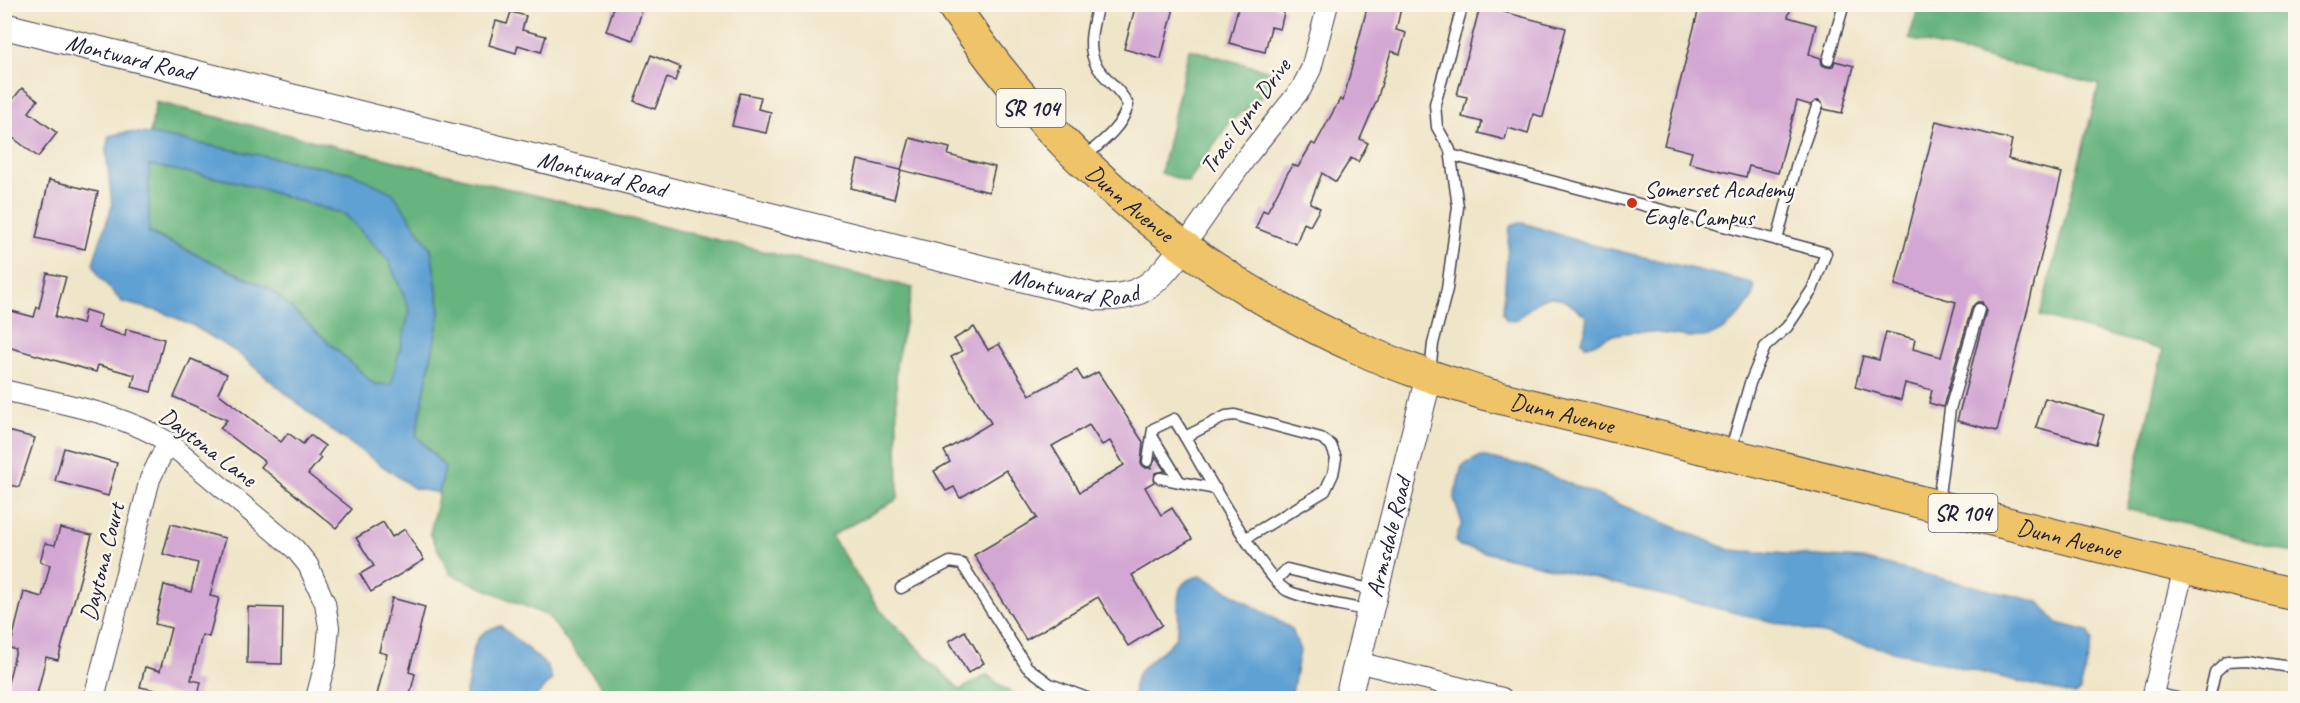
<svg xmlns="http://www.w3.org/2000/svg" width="2300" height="703" font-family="Caveat,sans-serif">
	<rect width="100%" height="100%" fill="#fbf7ec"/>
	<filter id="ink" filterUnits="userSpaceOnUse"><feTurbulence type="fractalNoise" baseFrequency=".0167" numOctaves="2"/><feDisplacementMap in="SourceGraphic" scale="12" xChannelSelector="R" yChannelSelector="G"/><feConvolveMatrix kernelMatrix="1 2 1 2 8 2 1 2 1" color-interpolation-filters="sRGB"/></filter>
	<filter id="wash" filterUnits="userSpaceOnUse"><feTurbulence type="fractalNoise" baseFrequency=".008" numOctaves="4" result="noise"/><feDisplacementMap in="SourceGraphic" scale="24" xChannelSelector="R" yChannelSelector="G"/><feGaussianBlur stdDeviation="1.35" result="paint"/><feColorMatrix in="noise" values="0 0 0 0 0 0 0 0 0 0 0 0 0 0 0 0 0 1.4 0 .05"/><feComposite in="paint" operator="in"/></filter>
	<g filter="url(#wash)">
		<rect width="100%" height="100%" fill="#efe5c8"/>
		<g fill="#67b47e" stroke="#446b5c" stroke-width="1.5">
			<path d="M2273,4L2296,10L2295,553L2127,509L2163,350L2040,316L2099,85L1909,39L1919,5Z"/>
			<path d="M1189,49L1277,73L1266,93L1229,123L1188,182L1161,173Z"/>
			<path d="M156,102L913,288L896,364L898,499L831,536L879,609L960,690L987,675L1017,698H610L548,616L450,574L430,533L445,467L416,435L440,312L431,248L352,173L150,134Z"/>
			<path d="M149,165L238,182L346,215L389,261L410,310L391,385L374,384L270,289L149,232Z"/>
		</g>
		<g fill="#60a1d3" stroke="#416287" stroke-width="1.5" fill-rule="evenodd">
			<path d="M127,132L150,134L352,173L393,193L431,249L440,312L416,435L445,467L439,493L414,488L324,425L235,351L192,325L162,312L122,302L99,276L93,263L112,206L106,150L109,136ZM149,165L238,182L346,215L389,261L410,310L391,385L374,384L270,289L149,233Z"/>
			<path d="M1524,223L1581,242L1748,282L1754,286C1754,299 1748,304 1740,314C1707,353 1684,331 1642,332C1632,332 1619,333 1610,336C1600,338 1595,347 1585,345L1582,341L1587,325L1586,316C1552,289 1548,292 1517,319L1512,321L1506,319L1503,313L1509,229L1513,224Z"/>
			<path d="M1481,456L1527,466L1730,550L1861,559L2039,602L2057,623L2088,631L2093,641L2080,690L2075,695L1460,546L1455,541L1462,523L1454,498L1462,466Z"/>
			<path d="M1202,576L1292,629L1300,651L1291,698H1134C1129,662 1166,657 1176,636C1185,614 1164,580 1202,576Z"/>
			<path d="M501,626L547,666L552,679L534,698H464C476,668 462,633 501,626Z"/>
		</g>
		<g id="blocks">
			<g fill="#d3a7d3" fill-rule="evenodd">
				<path d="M615,4L643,7L633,40L606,31Z"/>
				<path d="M1136,4H1175L1161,59L1124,49Z"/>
				<path d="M1239,4H1268L1285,9L1280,29L1271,27L1265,52L1229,43Z"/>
				<path d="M1368,4H1402L1396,30L1406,33L1400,54L1391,51L1377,100L1360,139L1368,143L1358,162L1351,158L1336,182L1322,173L1310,203L1320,208L1310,226L1304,223L1296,244L1256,228L1263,210L1267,212L1292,165L1298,167L1312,143L1315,145L1340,99L1343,101Z"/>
				<path d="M1700,4H1781L1791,7L1788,17L1816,25L1809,54L1821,58L1822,65L1827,67L1833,66L1835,61L1854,66L1842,113L1824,109L1819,100L1810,105L1797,101L1778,173L1749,166L1746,177L1689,163L1692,152L1664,145Z"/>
				<path d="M1480,6L1566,28L1543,117L1533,114L1528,134L1508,128L1505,140L1479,133L1482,122L1462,117L1467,97L1457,95Z"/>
				<path d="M511,12L526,16L522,30L546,36L541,52L518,45L516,53L489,45L496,21L507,24Z"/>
				<path d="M651,55L680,67L675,81L667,78L655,109L634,101Z"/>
				<path d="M22,88L38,100L29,112L57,133L38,157L4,131V110Z"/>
				<path d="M740,93L761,97L758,109L771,112L766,133L732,126Z"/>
				<path d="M1936,121L2012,140L2008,159L2062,173L1997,431L1957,421L1986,311L1982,302H1977L1972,307L1943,407L1929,403L1932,390L1905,383L1901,400L1855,387L1863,356L1879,360L1886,332L1915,339L1913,349L1941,357L1956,302L1895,285Z"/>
				<path d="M910,138L950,148L948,155L995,167L989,192L901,170Z"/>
				<path d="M858,160L901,170L894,199L851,188Z"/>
				<path d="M49,180L98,192L85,249L36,238Z"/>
				<path d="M47,273L66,277L55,317L82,324L85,310L101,315L98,328L125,336L126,329L164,339L151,392L132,387L135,375L98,365L96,372L4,346V309L34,317L37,307L39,308Z"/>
				<path d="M974,327L988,350L999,344L1030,395L1077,370L1083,380L1098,372L1143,442L1141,464L1146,468H1151L1156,457L1165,471L1155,473L1154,482L1145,487L1161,515L1172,508L1192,539L1132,575L1162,625L1128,646L1098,597L1026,640L974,555L1037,518L1006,470L960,498L954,487L946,491L934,471L950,462L944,451L991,423L951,357L962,351L954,339ZM1089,425L1102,445L1110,441L1124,465L1080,492L1052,446Z"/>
				<path d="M191,359L227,374L218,393L281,442L288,433L303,444L310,435L325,446L318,456L321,458L308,474L352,509L336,528L261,467L265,462L220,428L227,420L174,397Z"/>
				<path d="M2045,398L2104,415L2096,444L2036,427Z"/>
				<path d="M4,430L35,438L19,487L4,484Z"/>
				<path d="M64,448L117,463L108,496L55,481Z"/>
				<path d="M383,522L392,537L405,529L424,560L371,592L360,574L374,566L356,538Z"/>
				<path d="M171,524L225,538L210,596L219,598L209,637L202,635L191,680L201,682L197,699L140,687L145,667L160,671L171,628L155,624L164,585L191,592L198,563L163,554Z"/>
				<path d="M60,528L92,535L58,660L46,657L36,699H4L16,650L10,648L24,592L42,597L50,565L40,562L45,543L55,545Z"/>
				<path d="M392,598L425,607L409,672L415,674L409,699H376L387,654L379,652Z"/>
				<path d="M248,607L283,608L282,664L247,663Z"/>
				<path d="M965,631L984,663L968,673L949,641Z"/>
			</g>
		</g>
	</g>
	<g filter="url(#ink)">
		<use href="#blocks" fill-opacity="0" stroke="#413f50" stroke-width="1.5"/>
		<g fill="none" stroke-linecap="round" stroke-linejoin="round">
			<defs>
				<g id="service">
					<path d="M1828,60L1844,4"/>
					<path d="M1451,155L1777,240"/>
					<path d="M1083,158C1101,143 1122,128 1128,105C1121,90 1108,82 1098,68C1085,49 1093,25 1098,4"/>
					<path d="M1430,372L1433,344L1447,289L1458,207L1450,150L1437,127L1435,104L1463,4"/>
					<path d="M1152,436L1180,482"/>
					<path d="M1730,452L1750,383L1765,347L1787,327L1812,290L1826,253L1777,240L1797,163L1817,107"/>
					<path d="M1148,461L1153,429L1174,419L1185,437"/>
					<path d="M1160,478L1216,489"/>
					<path d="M1938,503L1950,409L1979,309"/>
					<path d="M1246,538L1325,491L1333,474L1336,458L1331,445L1321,438L1235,415L1226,416L1185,437C1201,465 1265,581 1288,591C1310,601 1345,605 1369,611"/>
					<path d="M1276,580L1287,569L1374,590"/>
					<path d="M901,588L950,562L962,564L1027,667L1050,684L1087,698"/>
					<path d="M2154,693L2177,698"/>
					<path d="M2209,698L2215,672L2227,661L2247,660L2296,668"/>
				</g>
				<g id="minor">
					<path d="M1183,248L1248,155L1301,89L1311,69L1328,4"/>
					<path d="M4,390C60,404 120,412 168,442L295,549L308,565L325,603L329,627L326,660L316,698"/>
					<path d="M1357,662L1502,698"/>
					<path d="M94,698L150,479L168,442"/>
					<path d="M2152,698L2184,568"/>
				</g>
				<g id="tertiary">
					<path id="s1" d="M4,26L1097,297C1143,300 1156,282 1183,248"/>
					<path id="s2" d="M1348,698L1429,376"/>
				</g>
				<g id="primary">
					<path id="s3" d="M952,4C1054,158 1197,277 1365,351C1404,369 1445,381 1485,394L2296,595"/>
				</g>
			</defs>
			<use href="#service" stroke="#413f50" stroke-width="13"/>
			<use href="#minor" stroke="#413f50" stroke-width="22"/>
			<use href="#tertiary" stroke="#413f50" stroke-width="28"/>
			<use href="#primary" stroke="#413f50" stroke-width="34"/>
			<use href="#service" stroke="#fff" stroke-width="10"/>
			<use href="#minor" stroke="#fff" stroke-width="20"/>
			<use href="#tertiary" stroke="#fff" stroke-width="26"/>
			<use href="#primary" stroke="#efc469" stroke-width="32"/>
		</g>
	</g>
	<circle fill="#c8321e" stroke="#fbf7ec" stroke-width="2" cx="1632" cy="203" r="6"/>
	<g text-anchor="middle" stroke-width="5" stroke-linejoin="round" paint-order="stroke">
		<g fill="#fbf7ec" stroke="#636270" stroke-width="1.5">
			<rect x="996.5" y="89" width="69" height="38" rx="4.5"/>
			<rect x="1928.5" y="494" width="69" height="38" rx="4.5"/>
		</g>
		<g font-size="22" font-weight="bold" fill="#22223b">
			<text x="1031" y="116">SR 104</text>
			<text x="1963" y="521">SR 104</text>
		</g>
		<g font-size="24" fill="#22223b" stroke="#fbf7ec">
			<text dy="8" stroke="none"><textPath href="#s1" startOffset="130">Montward Road</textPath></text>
			<text transform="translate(1245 116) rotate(-54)" y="8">Traci Lynn Drive</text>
			<text dy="8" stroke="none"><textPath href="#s1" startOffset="616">Montward Road</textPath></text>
			<text dy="8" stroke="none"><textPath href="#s3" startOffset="268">Dunn Avenue</textPath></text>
			<text dy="8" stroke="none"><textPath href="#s1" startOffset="1102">Montward Road</textPath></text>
			<text dy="8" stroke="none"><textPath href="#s3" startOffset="754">Dunn Avenue</textPath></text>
			<text transform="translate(208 447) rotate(37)" y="8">Daytona Lane</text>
			<text dy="8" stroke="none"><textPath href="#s2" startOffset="166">Armsdale Road</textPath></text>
			<text dy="8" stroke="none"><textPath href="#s3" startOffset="1276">Dunn Avenue</textPath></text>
			<text transform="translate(102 562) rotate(-76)" y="8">Daytona Court</text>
		</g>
		<g font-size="24" fill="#22223b" stroke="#fbf7ec" text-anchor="start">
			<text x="1644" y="197">Somerset Academy<tspan x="1644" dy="28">Eagle Campus</tspan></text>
		</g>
	</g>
	<rect width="2300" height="703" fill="none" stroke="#fbf7ec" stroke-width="24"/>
</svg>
